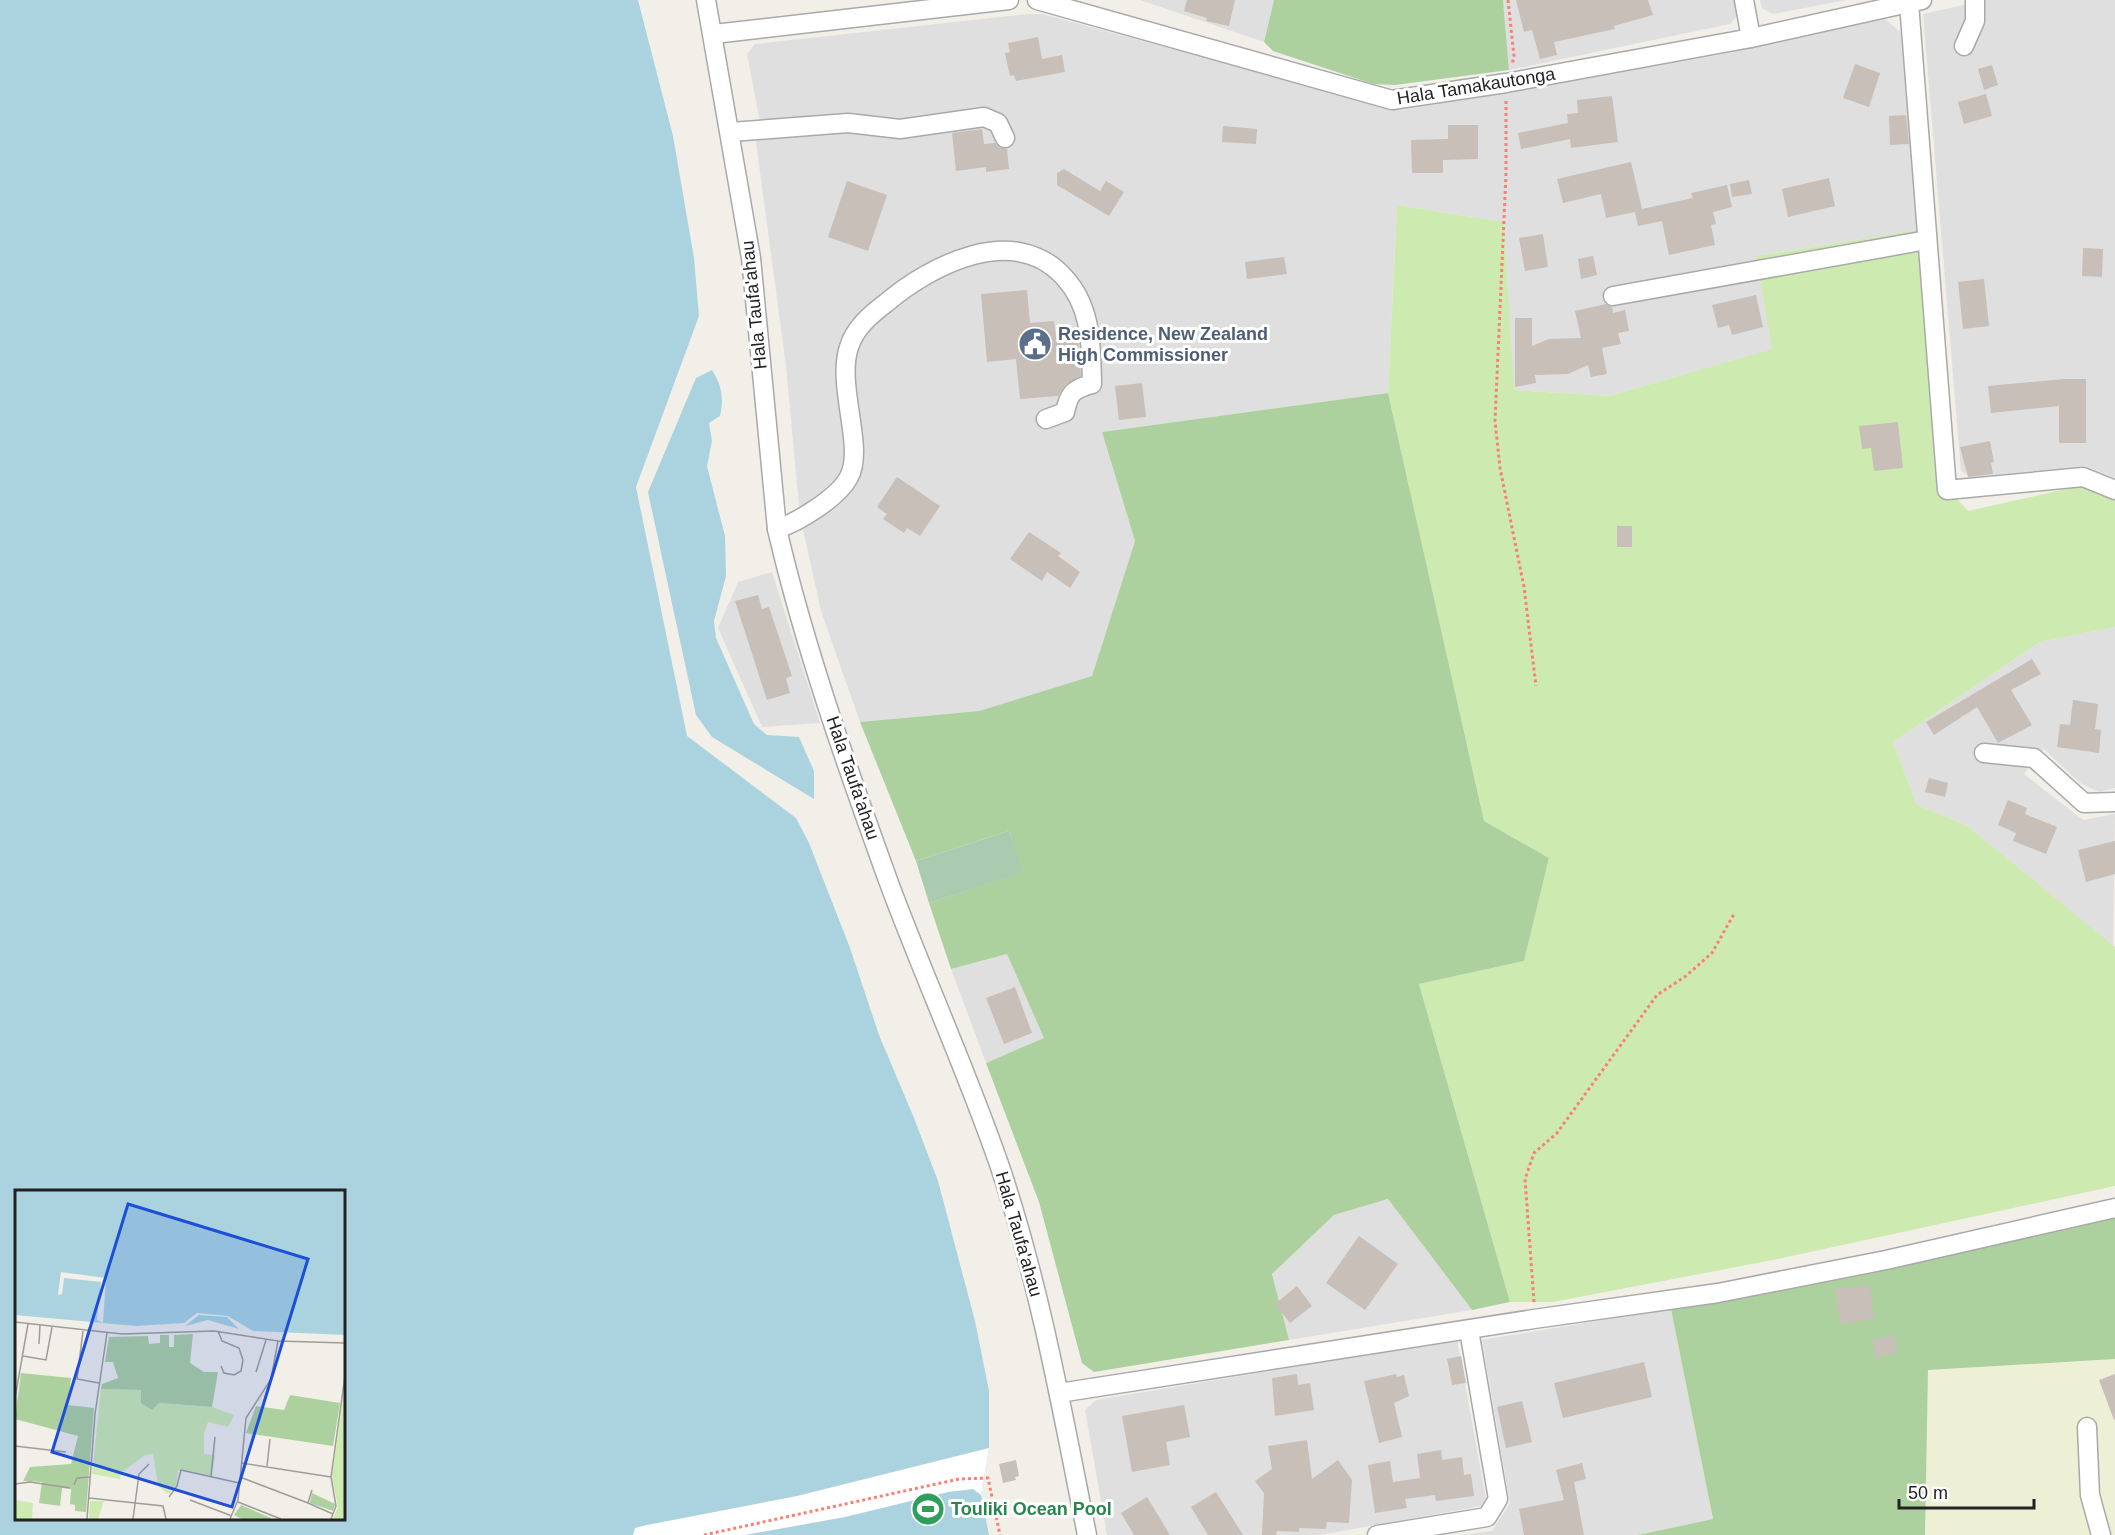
<svg xmlns="http://www.w3.org/2000/svg" width="2115" height="1535" font-family="Helvetica,sans-serif">
	<rect width="100%" height="100%" fill="#f2efe9"/>
	<g fill="#e0dfdf">
		<path d="M1140,0H1274L1264,42Z"/>
		<path d="M1503,0H1736L1738,15L1730,24L1509,70Z"/>
		<path d="M1760,0H1847L1773,14L1762,8Z"/>
		<path d="M1986,0H2115V478L2085,466L1971,477L1961,471L1923,14Z"/>
		<path d="M1028,14H1042L1401,110L1725,54L1884,18L1904,35L1918,230L1756,256L1773,349L1609,396L1513,390L1504,222L1397,205L1388,393L1102,432L1135,541L1092,676L979,711L860,722L821,611L800,516L786,366L756,142L762,133L747,54L755,44Z"/>
		<path d="M772,572L820,723L762,727L718,628L738,582Z"/>
		<path d="M2115,627V788L2099,792L2080,783L2044,749L2024,774L2083,820L2115,814L2113,947L1966,825L1917,805L1893,742L2040,642Z"/>
		<path d="M1007,954L1045,1039L986,1063L951,969Z"/>
		<path d="M1388,1199L1472,1310L1289,1340L1272,1274L1334,1215Z"/>
		<path d="M1671,1309L1713,1519L1638,1535H1464L1492,1531L1510,1503L1482,1340Z"/>
		<path d="M1457,1340L1487,1505L1319,1535H1107L1085,1410L1096,1400Z"/>
	</g>
	<path fill="#eef0d5" d="M2115,1359V1535H1925L1927,1370Z"/>
	<path fill="#cdebb0" d="M1397,205L1504,222L1514,390L1609,396L1772,349L1756,256L1918,230L1940,480L1968,511L2084,485L2115,497V627L2040,642L1893,742L1917,805L1966,825L2115,947V1186L1778,1259L1553,1302H1510L1419,984L1524,961L1549,858L1484,821L1388,393Z"/>
	<g fill="#add19e">
		<path d="M1274,0H1503L1509,70L1395,85L1373,84L1273,51L1264,42Z"/>
		<path d="M1388,393L1484,821L1549,858L1524,961L1419,984L1510,1302L1472,1310L1388,1199L1334,1215L1272,1274L1289,1340L1094,1372L1082,1363L1039,1202L986,1063L1044,1038L1007,954L951,969L929,903L1022,872L1009,831L916,861L860,722L979,711L1092,676L1135,541L1102,432Z"/>
		<path d="M2115,1217V1359L1928,1370L1925,1535H1638L1713,1519L1671,1309L1886,1269Z"/>
	</g>
	<path fill="#aacbaf" d="M1009,831L1023,872L929,903L916,861Z"/>
	<g fill="#aad3df" fill-rule="evenodd">
		<path d="M0,0H638L673,136L694,258L699,316L636,487L687,736L796,818L809,843L850,948L879,1035L914,1118L938,1181L975,1321L989,1391V1448L981,1495L989,1535H0ZM16,1192H344V1518H16Z"/>
		<path d="M712,370C722,386 724,398 720,416L709,423L712,441L707,466L725,536L726,576L714,621L716,638L754,724L767,735L799,737L814,771V799L712,737L696,715L648,492L696,378Z"/>
	</g>
	<path fill="#fff" d="M989,1448L981,1495L973,1489L948,1492L845,1517L745,1535H633L635,1528L647,1525L797,1496Z"/>
	<g fill="#c7bfb8">
		<path d="M1187,0H1235L1229,26L1206,21L1207,18L1184,11Z"/>
		<path d="M1516,0H1648L1653,15L1614,26L1615,29L1554,42L1557,55L1540,59L1532,30L1524,32Z"/>
		<path d="M1038,37L1042,59L1062,55L1065,72L1016,81L1014,75L1010,76L1005,53L1010,52L1008,43Z"/>
		<path d="M1855,64L1880,73L1869,107L1843,98Z"/>
		<path d="M1992,65L1998,85L1984,90L1978,69Z"/>
		<path d="M1986,94L1992,116L1964,124L1958,102Z"/>
		<path d="M1612,96L1618,142L1571,148L1570,139L1521,149L1518,133L1568,123L1567,114L1578,113L1577,100Z"/>
		<path d="M1906,115L1909,144L1890,145L1889,116Z"/>
		<path d="M1448,125H1478V159L1443,160V173H1412L1411,140L1448,139Z"/>
		<path d="M1223,126L1257,129L1256,144L1222,142Z"/>
		<path d="M982,129L984,144L995,143L999,147L1007,149L1009,169L986,172V167L956,171L952,133Z"/>
		<path d="M1631,162L1642,209L1693,198L1691,193L1727,185L1732,207L1713,212L1716,224L1711,225L1715,245L1669,255L1662,221L1638,226L1635,212L1606,218L1601,194L1563,203L1557,179Z"/>
		<path d="M1064,169L1100,191L1106,181L1124,192L1109,216L1057,185V173Z"/>
		<path d="M1829,178L1835,206L1788,217L1782,189Z"/>
		<path d="M1749,180L1752,194L1732,197L1730,184Z"/>
		<path d="M847,181L887,195L868,251L828,237Z"/>
		<path d="M1543,234L1548,267L1525,271L1519,238Z"/>
		<path d="M2083,248L2103,249L2102,277L2082,276Z"/>
		<path d="M1593,256L1597,275L1581,279L1578,259Z"/>
		<path d="M1284,257L1287,274L1247,279L1245,262Z"/>
		<path d="M1984,279L1989,326L1963,329L1958,282Z"/>
		<path d="M1027,290L1030,323L1054,321L1056,336L1078,334L1081,376L1066,384L1058,396L1020,399L1016,359L987,362L981,294Z"/>
		<path d="M1756,295L1763,327L1732,335L1729,325L1718,328L1712,305Z"/>
		<path d="M1606,304L1612,307L1613,313L1625,310L1629,331L1618,333L1621,344L1602,348L1607,374L1591,377L1588,365L1568,374L1535,375L1536,383L1515,387V318H1532V346L1549,339L1581,338L1575,311Z"/>
		<path d="M2064,379H2086V443H2059V406L1991,413L1988,386Z"/>
		<path d="M1142,383L1146,417L1119,420L1115,386Z"/>
		<path d="M1898,422L1903,468L1874,471L1871,448L1862,449L1859,426Z"/>
		<path d="M1990,441L1994,462L1991,463L1993,474L1968,477L1960,447Z"/>
		<path d="M897,477L940,506L920,536L907,528L904,533L883,519L887,514L877,507Z"/>
		<rect x="1617" y="526" width="15" height="21"/>
		<path d="M1029,532L1061,553L1058,556L1080,572L1070,588L1047,572L1042,581L1010,559Z"/>
		<path d="M758,595L762,609L769,607L792,676L786,678L790,693L767,700L735,601Z"/>
		<path d="M2032,659L2041,674L2011,690L2032,725L1998,743L1977,707L1934,735L1926,722Z"/>
		<path d="M2073,700L2098,704L2095,729L2101,730L2099,753L2057,747L2060,724L2070,725Z"/>
		<path d="M1929,778L1948,783L1945,797L1925,792Z"/>
		<path d="M2008,800L2027,808L2025,814L2057,827L2046,854L2013,841L2016,833L1998,825Z"/>
		<path d="M2115,841V874L2086,882L2078,850Z"/>
		<path d="M1015,987L1032,1033L1004,1044L986,998Z"/>
		<path d="M1359,1236L1398,1264L1365,1310L1326,1283Z"/>
		<path d="M1869,1285L1874,1319L1840,1324L1835,1289Z"/>
		<path d="M1297,1286L1312,1306L1290,1323L1275,1304Z"/>
		<path d="M1894,1335L1898,1352L1876,1358L1872,1340Z"/>
		<path d="M1461,1356L1466,1383L1452,1385L1447,1359Z"/>
		<path d="M1644,1362L1652,1397L1563,1418L1554,1383Z"/>
		<path d="M1297,1374L1298,1385L1310,1383L1314,1410L1275,1416L1272,1378Z"/>
		<path d="M1396,1374L1397,1377L1404,1375L1409,1396L1394,1403L1402,1437L1379,1443L1364,1381Z"/>
		<path d="M2115,1374V1419L2114,1420L2099,1380Z"/>
		<path d="M1522,1401L1532,1442L1506,1448L1497,1407Z"/>
		<path d="M1184,1405L1190,1437L1166,1442L1170,1465L1132,1472L1122,1416Z"/>
		<path d="M1307,1440L1312,1479L1338,1460L1352,1480L1349,1523L1327,1522L1326,1529L1299,1528V1532L1277,1531L1276,1535H1262L1264,1493L1255,1481L1272,1469L1268,1446Z"/>
		<path d="M1441,1450L1442,1460L1462,1457L1464,1475L1471,1474L1474,1496L1436,1501L1435,1495L1405,1499L1407,1508L1375,1513L1368,1465L1390,1461L1393,1482L1420,1478L1417,1454Z"/>
		<path d="M1016,1460L1019,1476L1015,1477L1016,1480L1003,1483L999,1464Z"/>
		<path d="M1582,1463L1586,1479L1574,1482L1584,1535H1524L1519,1509L1564,1500L1556,1470Z"/>
		<path d="M1216,1492L1243,1535H1208L1191,1507Z"/>
		<path d="M1147,1497L1170,1535H1134L1121,1513Z"/>
	</g>
	<g fill="none" stroke-linecap="round" stroke-linejoin="round">
		<defs>
			<g id="minor">
				<path d="M706,0L751,258L777,529C805,649 847,767 889,883C924,977 966,1069 999,1164C1040,1285 1062,1410 1087,1535"/>
				<path d="M1037,0L1392,100L1506,83L1751,38L1922,0"/>
				<path d="M1744,0L1751,38"/>
				<path d="M1909,3L1947,490L2083,477L2115,490"/>
				<path d="M714,34L1009,0"/>
				<path d="M1964,46L1975,21V0"/>
				<path d="M731,132L848,123L900,129L984,117L998,123L1005,138"/>
				<path d="M1613,296L1927,240"/>
				<path d="M777,529C798,522 838,498 849,477C865,447 836,386 849,347C855,328 870,315 886,303C931,265 1014,222 1064,277C1092,307 1091,345 1092,384C1073,389 1069,393 1065,412L1046,419"/>
				<path d="M1984,753L2034,758L2084,803L2115,802"/>
				<path d="M1059,1393L1534,1319L1718,1293L1886,1260L2115,1208"/>
				<path d="M2087,1427L2090,1495L2101,1535"/>
				<path d="M1377,1535L1487,1517L1498,1499L1469,1330"/>
			</g>
		</defs>
		<use href="#minor" stroke="#a9a9a9" stroke-width="21"/>
		<g stroke="#fa8072" stroke-width="3" stroke-dasharray="3 3" stroke-linecap="butt">
			<path d="M1508,0L1514,56L1512,65"/>
			<path d="M1506,101V174L1495,421L1500,468L1524,587L1536,686"/>
			<path d="M1534,1302L1525,1179L1534,1153L1557,1133L1657,995L1686,976L1712,953L1734,914"/>
			<path d="M704,1535L959,1479L988,1478L1000,1535"/>
		</g>
		<use href="#minor" stroke="#fff" stroke-width="18"/>
	</g>
	<defs>
		<symbol id="civic-disc" viewBox="-11 -11 22 22"><circle r="9.5" fill="#5c6f8a" stroke="#fff"/><path d="M-.6-6.5H3V-4.5H.6V-3L4-1V1h2V6H-6V1h2V-1L-.6-3ZM-1.2 2.5V6h2.4V2.5Z" fill="#fff"/></symbol>
		<symbol id="stadium-disc" viewBox="-11 -11 22 22"><circle r="9.5" fill="#2e9e5b" stroke="#fff"/><path d="M0-5a6.5 5 0 1 0 0 10a6.5 5 0 1 0 0-10ZM-3.5-1.8h7v3.6h-7Z" fill="#fff"/></symbol>
	</defs>
	<g fill-rule="evenodd">
		<use href="#civic-disc" x="1016" y="325" width="38" height="38"/>
		<use href="#stadium-disc" x="909" y="1490" width="38" height="38"/>
	</g>
	<g text-anchor="middle" stroke-width="6" stroke-linejoin="round" paint-order="stroke">
		<g font-size="18" fill="#222" stroke="#fff">
			<text transform="translate(1476 86) rotate(-9)" y="6">Hala Tamakautonga</text>
			<text transform="translate(754 305) rotate(-96)" y="6">Hala Taufa'ahau</text>
			<text transform="translate(853 778) rotate(71)" y="6">Hala Taufa'ahau</text>
			<text transform="translate(1019 1234) rotate(74)" y="6">Hala Taufa'ahau</text>
		</g>
		<g font-size="18" font-weight="bold" fill="#4e5e75" stroke="#fff" text-anchor="start">
			<text x="1058" y="340">Residence, New Zealand<tspan x="1058" dy="21">High Commissioner</tspan></text>
		</g>
		<g font-size="18" font-weight="bold" fill="#27864d" stroke="#fff" text-anchor="start">
			<text x="951" y="1515">Touliki Ocean Pool</text>
		</g>
	</g>
	<g transform="translate(15 1190)">
		<rect width="330" height="330" fill="#f2efe9"/>
		<path d="M86,199L127,200L137,219L143,213L197,217L219,225L213,237L193,232L189,243V264L200,265L197,286L167,279L163,281L161,296L153,304L143,296L138,264L130,265L106,283L105,289L77,284ZM329,204L330,329H318L323,317L317,286ZM0,310L18,313L17,329H0ZM75,311H89L83,329H74Z" fill="#cdebb0"/>
		<path d="M178,144L175,173L189,182H203L197,217L144,213L137,220L126,213V200L86,199L87,194L103,188L98,172H90L94,147L133,146L134,154L145,153V145H154V157H159V145ZM6,183L56,188L53,215L79,218L71,322L60,321V315L55,314L56,299L47,298L45,316L24,313L27,292L8,291L15,277L56,274L63,246L0,229ZM275,205L325,213L318,256L231,243L241,216L269,220ZM297,303L320,314L318,321L295,313ZM226,315L256,328V329H227L219,325Z" fill="#add19e"/>
		<path d="M0,1H330V145L238,141L213,126L182,123L169,133L121,136L0,125ZM184,125L212,127L224,139L193,130L170,136Z" fill="#aad3df"/>
		<path d="M46,82L91,88L88,133L82,130L86,92L49,88L47,104L43,105Z" fill="#f2efe9"/>
		<path fill="none" stroke="#9f9d99" stroke-width="1.5" d="M0,132L107,144L199,141L263,151L330,153M68,141L62,189L84,193M203,141L207,151L224,158L228,170L226,181L219,185L209,183L206,176M24,154L25,135M8,166L31,170L37,137M241,182L251,150M0,208L13,134M0,256L51,262M226,273L316,287M252,276L255,249M196,286L200,247M225,287L293,313M0,294L15,292L55,298M59,295L62,288L75,287M297,300L293,313L318,324M154,307L162,296L166,280L224,293M74,308L148,316L151,329M175,310L217,326M223,312L266,329M72,329L80,224L92,143M118,329L124,284L134,274M215,329L223,310L231,228L256,189L263,151M316,329L321,316L316,287L330,186"/>
		<path fill="#1d4ed8" fill-opacity="0.15" stroke="#1d4ed8" stroke-width="3" d="M113,14L293,69L217,317L37,262Z"/>
		<rect width="330" height="330" fill="none" stroke="#222" stroke-width="3"/>
	</g>
	<path d="M1899 1499v9h135v-9" fill="none" stroke="#222222" stroke-width="3"/>
	<text x="1908" y="1499" font-size="18" fill="#222222" stroke="#ffffff" stroke-width="4.5" paint-order="stroke">50 m</text>
</svg>
